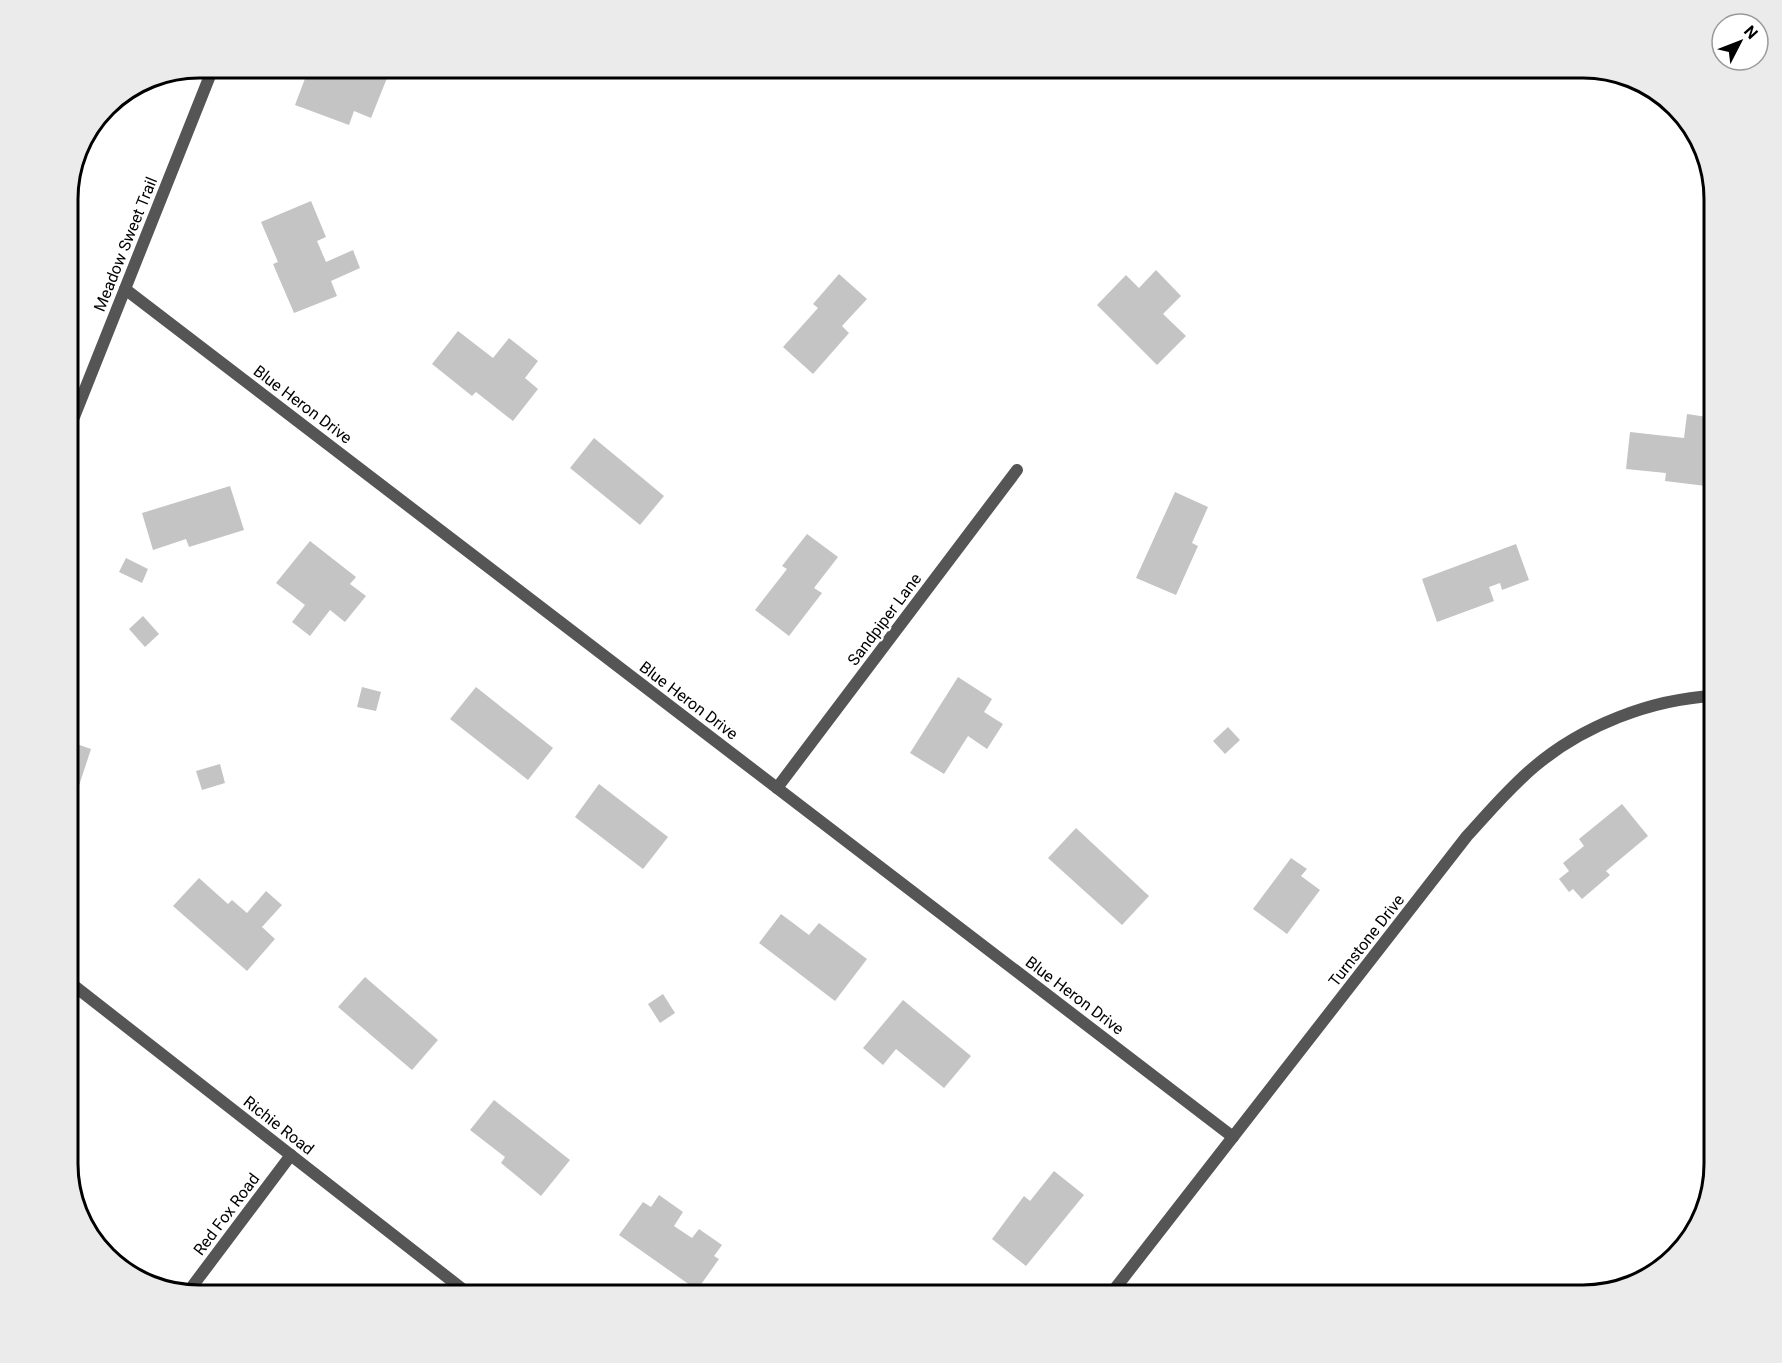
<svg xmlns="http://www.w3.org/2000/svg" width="1782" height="1363" font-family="Roboto,sans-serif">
	<rect width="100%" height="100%" fill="#fff"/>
	<g fill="#c4c4c4">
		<path d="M309,68H391L371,118L354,111L349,125L295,105Z"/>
		<path d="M311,201L326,237L317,241L326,262L353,250L360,268L331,281L337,296L294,313L273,264L278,262L261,222Z"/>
		<path d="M1156,270L1181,296L1163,314L1186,336L1157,365L1097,305L1126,275L1139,288Z"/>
		<path d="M839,274L867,299L842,326L849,333L813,374L783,347L818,308L813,304Z"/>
		<path d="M458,331L493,358L509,338L538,361L525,378L538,389L513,421L476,392L472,396L432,364Z"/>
		<path d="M1687,414L1707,417L1705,439L1714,440V487L1665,481L1666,473L1626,469L1630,432L1684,438Z"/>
		<path d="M594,438L664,496L640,525L570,468Z"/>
		<path d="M230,486L244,530L189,547L186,539L153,550L142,513Z"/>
		<path d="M1175,492L1208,507L1192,543L1198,546L1176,595L1136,578Z"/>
		<path d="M807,534L838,557L814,588L822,593L789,636L755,610L787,569L782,566Z"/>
		<path d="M310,541L356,577L350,584L366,596L345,622L330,610L310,636L292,622L305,605L276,583Z"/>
		<path d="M1516,544L1529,580L1502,590L1500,583L1489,587L1494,601L1437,622L1422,579Z"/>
		<path d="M126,558L148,569L142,583L119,572Z"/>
		<path d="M143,616L159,634L145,647L129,629Z"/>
		<path d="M958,677L992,699L984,712L1003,724L987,749L968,736L944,774L910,753Z"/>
		<path d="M362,687L381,692L376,711L357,707Z"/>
		<path d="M476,687L553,748L528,780L450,719Z"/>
		<path d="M1228,727L1240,740L1225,754L1213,741Z"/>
		<path d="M68,741L91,749L73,804L68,802Z"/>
		<path d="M220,764L225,783L202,790L196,771Z"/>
		<path d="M599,784L668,837L643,869L575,817Z"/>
		<path d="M1622,804L1648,836L1606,871L1610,875L1582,899L1573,889L1569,892L1559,879L1569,871L1563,863L1584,846L1579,839Z"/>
		<path d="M1076,828L1149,896L1122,925L1048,858Z"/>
		<path d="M1291,858L1307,869L1301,876L1320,890L1287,934L1253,909Z"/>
		<path d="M199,878L228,904L232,900L247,913L266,891L282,905L262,927L275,939L247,971L173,906Z"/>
		<path d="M781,914L809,935L819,923L867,959L835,1001L759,943Z"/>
		<path d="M365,977L438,1040L412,1070L338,1007Z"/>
		<path d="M663,994L675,1013L660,1023L648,1004Z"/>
		<path d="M903,1000L971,1056L944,1088L896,1049L883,1065L863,1048Z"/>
		<path d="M494,1100L570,1160L541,1196L501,1163L505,1157L470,1130Z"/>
		<path d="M1054,1171L1084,1195L1026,1266L992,1239L1024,1196L1030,1201Z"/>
		<path d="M659,1195L683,1212L674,1226L692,1238L699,1229L722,1245L714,1256L719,1259L697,1290L619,1235L643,1202L651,1207Z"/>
	</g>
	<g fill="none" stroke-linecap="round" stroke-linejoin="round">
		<g stroke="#555" stroke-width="12">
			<path d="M125,289L1233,1137"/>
			<path d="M68,432L213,68"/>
			<path d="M777,788L1017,470"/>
			<path d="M68,981L470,1295"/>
			<path d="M188,1292L291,1155"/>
			<path d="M1110,1295L1467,836C1489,812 1509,788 1534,767C1582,726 1651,699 1714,696"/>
		</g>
	</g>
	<g text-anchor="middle" stroke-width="4.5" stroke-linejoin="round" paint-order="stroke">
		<g font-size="16" fill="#000" stroke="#fff">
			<text transform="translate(125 244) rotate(-68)" y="6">Meadow Sweet Trail</text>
			<text transform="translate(303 404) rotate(37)" y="6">Blue Heron Drive</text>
			<text transform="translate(884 619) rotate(-53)" y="6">Sandpiper Lane</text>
			<text transform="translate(689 700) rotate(37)" y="6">Blue Heron Drive</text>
			<text transform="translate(1366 940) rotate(-52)" y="6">Turnstone Drive</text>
			<text transform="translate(1075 995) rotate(37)" y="6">Blue Heron Drive</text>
			<text transform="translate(279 1125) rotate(38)" y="6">Richie Road</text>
			<text transform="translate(226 1214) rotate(-53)" y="6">Red Fox Road</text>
		</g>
	</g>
	<path d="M0 0H1782V1363H0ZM199 78H1583A121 121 0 0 1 1704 199V1164A121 121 0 0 1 1583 1285H199A121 121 0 0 1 78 1164V199A121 121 0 0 1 199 78Z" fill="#ebebeb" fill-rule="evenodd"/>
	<path fill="none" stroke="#000" stroke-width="3" d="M199 78H1583A121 121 0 0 1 1704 199V1164A121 121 0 0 1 1583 1285H199A121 121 0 0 1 78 1164V199A121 121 0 0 1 199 78Z"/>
	<g transform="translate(1740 42) rotate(48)"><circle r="28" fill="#ffffff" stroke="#999999" stroke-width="1.5"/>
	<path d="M0-4.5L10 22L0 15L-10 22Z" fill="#000000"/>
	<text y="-9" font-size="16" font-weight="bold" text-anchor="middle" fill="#000000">N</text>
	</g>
</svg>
